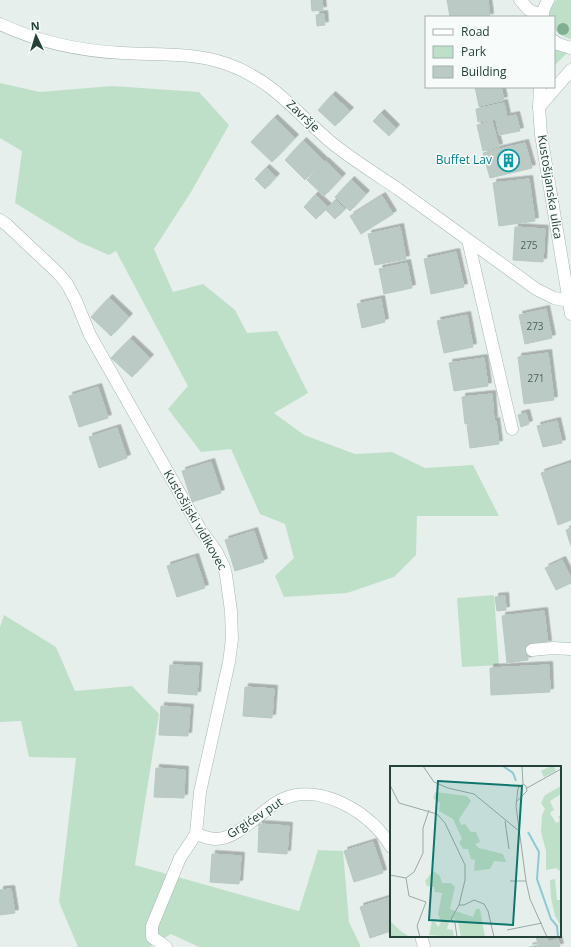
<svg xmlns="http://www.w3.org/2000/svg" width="571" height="947" font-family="'Open Sans',sans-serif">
	<defs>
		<filter id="shadow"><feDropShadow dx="3.5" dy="-3.5" stdDeviation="0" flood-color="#0004"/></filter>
	</defs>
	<rect width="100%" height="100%" fill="#e6efeb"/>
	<g fill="#bfe0c8">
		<path d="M556,0H571V39C564,37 559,35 554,29V17H550C549,10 552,5 556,0Z"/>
		<path d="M554,47L567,53L554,66Z"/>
		<path d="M0,83L40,92L112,86L199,92L229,125L191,192L154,249L173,292L203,284L235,310L247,333L277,331L308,393L274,413L304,435L355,454L392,452L425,468L473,465L499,516H417L416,555L394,577L347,593L284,597L275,576L294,558L285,524L260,514L231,449L201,452L168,409L188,386L116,251L109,255L79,242L15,203L22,151L0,138Z"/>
		<path d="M494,595L499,665L462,667L457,598Z"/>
		<path d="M4,615L56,647L75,691L132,686L159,714L135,865L299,911L318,850L343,851L349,922L361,947H199L171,934L150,947H78L59,902L76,758L29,757L21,721L0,722V627Z"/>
	</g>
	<g fill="#bbcac4" stroke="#b8c9c2" filter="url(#shadow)">
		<path d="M311,0H322L323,10L312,11Z"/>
		<path d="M447,0H488L490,17H450Z"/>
		<path d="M324,14L325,25L317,26L316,15Z"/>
		<path d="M475,87H501L504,100L479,106Z"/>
		<path d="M332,95L350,111L335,126L318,110Z"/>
		<path d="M504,103L507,117L516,115L520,131L499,135L496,119L478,122L476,109Z"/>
		<path d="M381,113L396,128L389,136L373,121Z"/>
		<path d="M274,118L295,138L272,162L251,142Z"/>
		<path d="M492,121L499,147L483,151L477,125Z"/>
		<path d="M303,141L324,161L305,180L285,160Z"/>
		<path d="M525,143L532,168L490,178L483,153Z"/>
		<path d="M325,161L342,177L324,196L307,180Z"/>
		<path d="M266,168L276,177L265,189L255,179Z"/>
		<path d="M529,179L535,221L499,226L493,183Z"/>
		<path d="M351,180L366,194L350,211L335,197Z"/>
		<path d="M315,195L328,207L316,219L304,207Z"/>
		<path d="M382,196L393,214L361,234L350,216Z"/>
		<path d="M335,200L345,209L335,219L326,210Z"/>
		<path d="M400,227L406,259L375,265L368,234Z"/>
		<path d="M515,227L545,229L543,262L513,260Z"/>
		<path d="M456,252L464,287L431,294L424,259Z"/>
		<path d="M407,263L412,288L384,294L379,269Z"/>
		<path d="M109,298L129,317L111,336L91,317Z"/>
		<path d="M381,299L385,322L362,328L357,304Z"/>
		<path d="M546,309L552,338L525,344L519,315Z"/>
		<path d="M467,315L473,347L444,353L437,321Z"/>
		<path d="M130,339L150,358L132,377L111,358Z"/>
		<path d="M548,353L554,400L524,404L518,357Z"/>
		<path d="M484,358L488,386L454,391L449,363Z"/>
		<path d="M98,387L108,418L79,427L69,396Z"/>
		<path d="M492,394L494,420L465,424L462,397Z"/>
		<path d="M526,413L529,424L521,427L518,415Z"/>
		<path d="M496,421L499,444L470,448L467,425Z"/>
		<path d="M557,421L562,443L543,447L537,426Z"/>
		<path d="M117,428L127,458L99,468L89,437Z"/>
		<path d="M211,462L221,493L192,502L182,471Z"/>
		<path d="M570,463L571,467V499L552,506L541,473Z"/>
		<path d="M571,499V520L558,525L552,506Z"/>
		<path d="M571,528V546L566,530Z"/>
		<path d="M254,531L264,562L235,571L225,540Z"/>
		<path d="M195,557L205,588L177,597L167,566Z"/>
		<path d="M562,560L571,578V583L556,590L545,568Z"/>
		<path d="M505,596L506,610L497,611L495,597Z"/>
		<path d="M544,611L548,644L527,646L528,660L507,663L502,616Z"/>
		<path d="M170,665L199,666L197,695L168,693Z"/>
		<path d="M549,665L550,692L491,695L490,668Z"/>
		<path d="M245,687L274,689L272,718L243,716Z"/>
		<path d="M161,706L190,708L188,736L159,735Z"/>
		<path d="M156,768L185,770L184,798L154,797Z"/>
		<path d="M259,824L289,826L287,854L258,852Z"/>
		<path d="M373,842L383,873L354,882L344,851Z"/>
		<path d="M212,854L241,856L239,884L210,882Z"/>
		<path d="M11,889L15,913L0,915V890Z"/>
		<path d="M389,898L391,905V931L370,938L360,907Z"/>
		<path d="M536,936H547L548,942L558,939L560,947H529L538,945Z"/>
	</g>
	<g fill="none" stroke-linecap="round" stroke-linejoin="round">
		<defs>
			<g id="minor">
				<path d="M520,0L529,10L543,16"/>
				<path d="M543,17V11L548,0"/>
				<path d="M0,24C38,42 81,51 123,53C157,55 193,52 227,64C273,80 296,113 332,143C353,160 376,174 398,189C444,222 490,256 536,289L554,298L569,301"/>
				<path d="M554,41L558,44L571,48"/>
				<path d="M540,87L539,107L541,135L571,314"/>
				<path d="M539,107L571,70"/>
				<path d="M0,220L7,225L58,273L67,284L76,301L90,335L200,529L216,551L224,567L226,575L231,611L232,639L229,662L200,792L196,834L180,858L152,926V937L166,947"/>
				<path d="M468,240L512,429"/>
				<path d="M532,650L553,648L571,649"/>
				<path d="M196,834C202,836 210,839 216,839C241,838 261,809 283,799C321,782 373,814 391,847"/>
				<path d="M421,936L424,947"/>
			</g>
		</defs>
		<use href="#minor" stroke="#a8b8b2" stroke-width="13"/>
		<use href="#minor" stroke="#fff" stroke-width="12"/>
	</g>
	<circle fill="#80af93" cx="563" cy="29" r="6"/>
	<defs>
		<symbol id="building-ring" viewBox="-11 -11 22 22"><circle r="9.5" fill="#f7fbf9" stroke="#0f9aa8" stroke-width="1.5"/><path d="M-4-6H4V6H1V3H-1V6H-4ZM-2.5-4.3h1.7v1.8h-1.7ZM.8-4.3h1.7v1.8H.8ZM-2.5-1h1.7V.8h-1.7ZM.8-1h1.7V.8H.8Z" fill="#0f9aa8"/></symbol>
	</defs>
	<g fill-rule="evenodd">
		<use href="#building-ring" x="496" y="148" width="25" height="25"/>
	</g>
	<g text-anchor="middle" stroke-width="3" stroke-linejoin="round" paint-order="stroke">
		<g font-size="10" fill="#4a645c">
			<text x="529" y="249">275</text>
			<text x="535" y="330">273</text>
			<text x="536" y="382">271</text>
		</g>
		<g font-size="12" fill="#24423a" stroke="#f7fbf9">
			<text transform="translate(303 116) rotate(43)" y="4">Završje</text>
			<text transform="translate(550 187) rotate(81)" y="4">Kustošijanska ulica</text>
			<text transform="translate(195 520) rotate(60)" y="4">Kustošijski vidikovec</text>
			<text transform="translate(255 818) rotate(-33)" y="4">Grgićev put</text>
		</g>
		<g font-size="12" fill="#0d838f" stroke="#f7fbf9" text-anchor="end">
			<text x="492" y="164">Buffet Lav</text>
		</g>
	</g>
	<g transform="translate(390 766)">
		<rect width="171" height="171" fill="#e6efeb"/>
		<path d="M161,0H164L166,5L154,11L151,5ZM171,20V28L160,35L164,44L160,47L166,57L170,55L168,50H171V106L166,102L156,104V85L151,66L152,49L155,43L151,37L155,29ZM45,26L77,30L81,35L69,53L71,59L75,58L81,66H86L90,76L85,78L89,82L113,88L116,96L104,95L100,103L84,105L85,94L81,93L78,83H73L69,76L72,73L63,53L49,45L50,37L43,32ZM43,105L50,110L52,117H61L65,121L60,143L83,151L86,143H90L95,171H71L68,156L64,153L59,156L57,163L63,164L64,171L39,169L42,155L46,157L48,161L51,156L48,148L52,127L45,126L44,121L37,120L35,115ZM165,113L167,134H171V160L165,150L161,132L160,114ZM0,155L12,166L20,171H0Z" fill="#bfe0c8"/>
		<path fill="none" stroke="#8ec9d4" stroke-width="2" d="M113,0L123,7L126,15M138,66L149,86L147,113L161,153L167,160L168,171"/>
		<path fill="none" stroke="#98aaa4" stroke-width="1" d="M33,0L44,16L58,22L84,28L129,65M132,0L133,18M133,18L128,22L126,40L136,115L140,133L157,171M0,19L9,37L47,48L55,57L75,99V114L69,139L61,153L65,157L67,171M137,22L171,3M126,36L137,25L136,20L133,18M115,55L119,83M0,109L16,112M16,112L24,106L33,87V62L39,44M16,112L19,130L36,136L27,160L30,171M120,115H136M69,139H74L84,134L94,138L98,145L104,171M117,164L152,157"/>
		<path fill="#0f766e" fill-opacity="0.15" stroke="#0f766e" stroke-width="2" d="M48,15L132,20L123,159L39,154Z"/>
		<rect width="171" height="171" fill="none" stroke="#24423a" stroke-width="2"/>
	</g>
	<rect x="425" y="16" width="130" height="72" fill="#f7fbf9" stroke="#a3b1ad"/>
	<rect x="433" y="29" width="20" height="6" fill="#ffffff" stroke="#a3b1ad"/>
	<text x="461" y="36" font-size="12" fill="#24423a">Road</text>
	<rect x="433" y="46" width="20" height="12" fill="#bfe0c8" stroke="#a3b1ad"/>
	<text x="461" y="56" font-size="12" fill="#24423a">Park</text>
	<rect x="433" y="66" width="20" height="12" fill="#bbcac4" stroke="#a3b1ad"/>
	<text x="461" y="76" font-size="12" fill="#24423a">Building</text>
	<g transform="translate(36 36) rotate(356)" stroke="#f7fbf9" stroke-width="3" paint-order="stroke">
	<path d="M0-3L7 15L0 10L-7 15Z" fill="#24423a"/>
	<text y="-6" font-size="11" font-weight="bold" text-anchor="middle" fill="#24423a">N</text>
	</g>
</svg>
